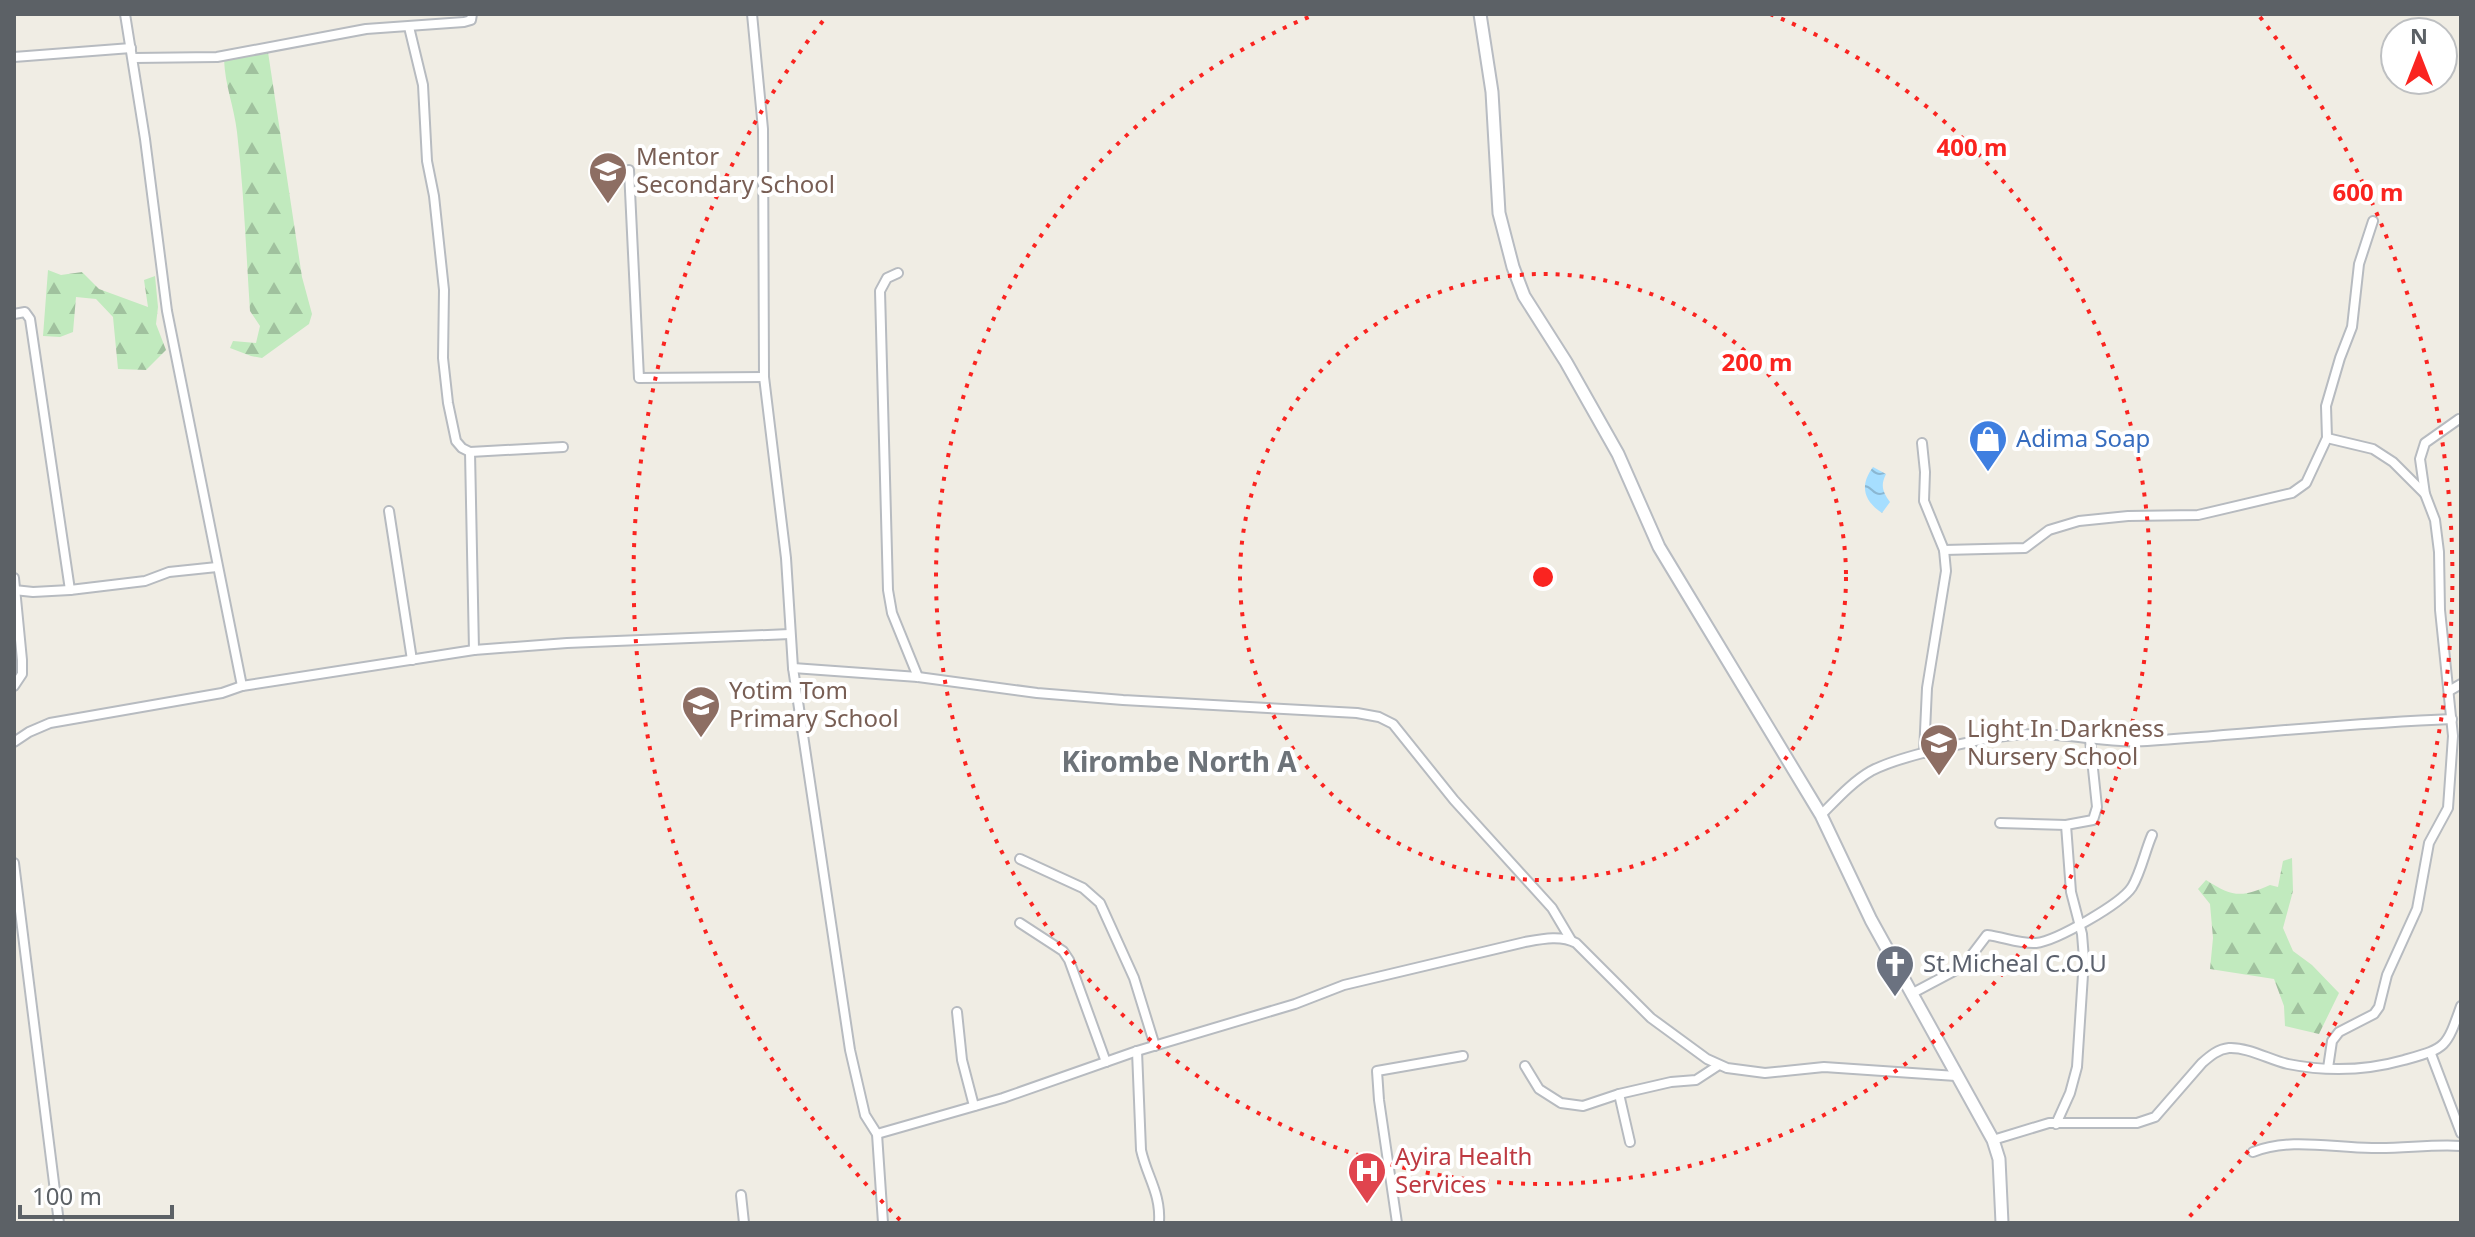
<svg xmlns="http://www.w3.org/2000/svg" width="2475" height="1237" font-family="'Noto Sans',sans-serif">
	<defs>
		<pattern id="forest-firs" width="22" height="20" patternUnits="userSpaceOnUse" patternTransform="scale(2)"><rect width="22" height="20" fill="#c1eabe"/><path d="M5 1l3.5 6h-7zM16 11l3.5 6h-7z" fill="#a0c19e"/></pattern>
		<pattern id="water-waves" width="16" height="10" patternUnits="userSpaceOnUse" patternTransform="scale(2)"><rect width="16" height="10" fill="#a6deff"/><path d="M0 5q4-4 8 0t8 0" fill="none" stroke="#8ab7d2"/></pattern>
	</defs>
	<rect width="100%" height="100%" fill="#f0ede4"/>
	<g fill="url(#forest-firs)">
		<path d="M268,52L302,277L312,314L309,324L262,358L251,356L230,348L233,341L256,343L260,326L250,311C246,252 244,191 237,132C234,106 225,86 224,59Z"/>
		<path d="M48,270L61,275L82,272L99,289L148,307L144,280L155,276L158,307L156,324L166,350L146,370L118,369L113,317L96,299L76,297L73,332L60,337L43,336Z"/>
		<path d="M2292,858L2293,891L2283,928L2293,951L2312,965L2339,993L2319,1034L2285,1026L2284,1006L2274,979L2210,969L2213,938L2210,904L2198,889L2206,880C2232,897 2242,898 2270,885L2278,887L2283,861Z"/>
	</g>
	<path fill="url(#water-waves)" d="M1873,467L1886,474C1880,486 1883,492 1890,502L1882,513C1864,501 1859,486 1873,467Z"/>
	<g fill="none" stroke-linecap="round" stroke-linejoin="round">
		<defs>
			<g id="street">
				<path d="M125,14L145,139L167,311L242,686"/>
				<path d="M752,14L763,129L764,377L786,558L793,668L850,1050L865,1115L877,1134L883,1223"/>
				<path d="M409,27L423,85L427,161L434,196L444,290L443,358L448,403L456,441L462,448L470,452L563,447"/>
				<path d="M14,57L131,48"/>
				<path d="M134,58L217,57L366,29L464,22L471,20L472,14"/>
				<path d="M629,170L639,378L764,377"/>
				<path d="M898,273L887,278L880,291L888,590L892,613L918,677"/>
				<path d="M14,314L25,312L30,319L70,590"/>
				<path d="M2327,438L2373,449L2393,462L2425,494"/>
				<path d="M1922,443L1925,472L1924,501L1944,550L1946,571L1927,688L1924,753"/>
				<path d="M470,452L474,650"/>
				<path d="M389,511L412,660"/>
				<path d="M1944,550L2025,548L2049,530L2079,521L2128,516L2198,515L2292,493L2306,483L2327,438L2326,406L2340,358L2352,327L2359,264L2373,221"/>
				<path d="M14,578L22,660V674L14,686"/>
				<path d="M14,590L33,592L70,590L145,581L169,572L217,567"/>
				<path d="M793,668L918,677L1037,693L1123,700L1357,713L1379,717L1393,724L1454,800L1552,908L1571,940"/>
				<path d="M2449,691L2461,684"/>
				<path d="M14,742L29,732L50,723L222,693L242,686L474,650L567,643L790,634"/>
				<path d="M1821,815C1836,800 1852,782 1871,771C1901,755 1997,734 2031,734C2070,733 2108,744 2147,741C2249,734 2350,723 2452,719"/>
				<path d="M2000,823L2066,825L2093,820L2097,807L2090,740"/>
				<path d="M1020,859L1083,888L1100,903L1134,978L1155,1046"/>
				<path d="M14,863L59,1223"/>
				<path d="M1020,923L1063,951L1069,960L1106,1062"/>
				<path d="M1911,994L1958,969L1968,960L1987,935C2004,937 2019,944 2036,943C2056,941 2121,904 2132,887C2141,872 2145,851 2152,835"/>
				<path d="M957,1012L962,1060L974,1106"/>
				<path d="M1137,1051L1141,1150C1147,1177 1161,1193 1159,1223"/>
				<path d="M2431,1054L2461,1133"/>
				<path d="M1525,1066L1539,1089L1561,1103L1583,1106L1619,1094L1671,1082L1696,1080L1719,1065"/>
				<path d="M2328,1068L2332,1041L2339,1032L2374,1014L2379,1007L2387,975L2417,909L2429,843L2448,808L2453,736L2440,610L2439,552L2435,520L2425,494L2420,459L2425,443L2459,419"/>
				<path d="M1619,1094L1630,1142"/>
				<path d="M2056,1124L2070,1093L2077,1067L2084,959L2082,934L2071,892L2066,825"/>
				<path d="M877,1134L1003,1098L1137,1051L1295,1004L1344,985L1525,942C1542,939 1561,935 1576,943L1651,1018L1707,1059L1727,1068L1765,1073L1824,1067L1956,1076"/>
				<path d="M1993,1140L2049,1123H2137L2155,1117L2202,1063C2210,1056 2218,1049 2229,1048C2248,1047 2270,1060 2288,1064C2328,1072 2365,1071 2404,1060C2446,1048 2446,1049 2461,1006"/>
				<path d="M2253,1152C2290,1137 2333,1148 2372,1148C2402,1149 2431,1144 2461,1146"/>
				<path d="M741,1195L744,1223"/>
				<path d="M1397,1223L1379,1100L1377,1071L1463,1056"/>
			</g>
			<path id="secondary" d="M1480,14L1492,92L1499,213L1513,267L1524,296L1566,362L1618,454L1659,547L1821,815L1871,920L1993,1140L1999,1159L2002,1223"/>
		</defs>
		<use href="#street" stroke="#b7bbc0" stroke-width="12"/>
		<use href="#secondary" stroke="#b8bcc2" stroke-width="15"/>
		<use href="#street" stroke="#fff" stroke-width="8"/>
		<use href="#secondary" stroke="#fff" stroke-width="11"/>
	</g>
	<g fill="none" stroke="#fa2420" stroke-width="4" stroke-dasharray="4 8">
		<circle cx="1543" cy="577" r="303"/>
		<path d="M1770 14A607 607 0 1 1 1316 14"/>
		<path d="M900 1220A910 910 0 0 1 826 17M2260 17A910 910 0 0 1 2186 1220"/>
	</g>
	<defs>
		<symbol id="school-pin" viewBox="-11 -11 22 30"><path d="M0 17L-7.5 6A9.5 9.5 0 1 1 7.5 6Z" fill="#8d6e63" stroke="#fff"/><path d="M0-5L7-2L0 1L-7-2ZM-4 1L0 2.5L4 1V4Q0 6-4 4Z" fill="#fff"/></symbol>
		<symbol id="shop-pin" viewBox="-11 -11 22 30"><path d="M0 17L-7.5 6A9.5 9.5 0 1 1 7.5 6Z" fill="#3f7fe0" stroke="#fff"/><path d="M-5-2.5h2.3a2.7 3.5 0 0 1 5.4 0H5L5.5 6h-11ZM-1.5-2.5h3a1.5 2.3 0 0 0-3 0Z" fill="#fff"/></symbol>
		<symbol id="church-pin" viewBox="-11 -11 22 30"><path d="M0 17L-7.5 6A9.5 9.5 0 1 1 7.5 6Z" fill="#6b7280" stroke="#fff"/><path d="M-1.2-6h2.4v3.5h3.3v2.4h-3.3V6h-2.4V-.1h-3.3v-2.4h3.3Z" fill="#fff"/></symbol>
		<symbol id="hospital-pin" viewBox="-11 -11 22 30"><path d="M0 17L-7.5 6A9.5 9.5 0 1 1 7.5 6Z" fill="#e0444e" stroke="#fff"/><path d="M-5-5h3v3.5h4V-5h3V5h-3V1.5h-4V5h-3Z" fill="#fff"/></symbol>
	</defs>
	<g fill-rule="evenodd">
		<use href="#school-pin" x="586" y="149" width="44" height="60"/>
		<use href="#shop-pin" x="1966" y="417" width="44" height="60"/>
		<use href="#school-pin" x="679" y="683" width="44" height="60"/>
		<use href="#school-pin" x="1917" y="721" width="44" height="60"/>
		<use href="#church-pin" x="1873" y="942" width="44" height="60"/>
		<use href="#hospital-pin" x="1345" y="1149" width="44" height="60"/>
	</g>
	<g text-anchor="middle" stroke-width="8" stroke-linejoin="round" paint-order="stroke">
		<g font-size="24" fill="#785e54" stroke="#fff" text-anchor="start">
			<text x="636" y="165">Mentor<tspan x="636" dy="28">Secondary School</tspan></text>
			<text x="729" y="699">Yotim Tom<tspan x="729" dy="28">Primary School</tspan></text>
			<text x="1967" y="737">Light In Darkness<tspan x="1967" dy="28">Nursery School</tspan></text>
		</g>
		<g font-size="24" fill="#366cbe" stroke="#fff" text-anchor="start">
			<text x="2016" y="447">Adima Soap</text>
		</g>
		<g font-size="24" fill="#5b616d" stroke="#fff" text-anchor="start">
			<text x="1923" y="972">St.Micheal C.O.U</text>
		</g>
		<g font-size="24" fill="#be3a42" stroke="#fff" text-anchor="start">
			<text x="1395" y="1165">Ayira Health<tspan x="1395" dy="28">Services</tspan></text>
		</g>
		<g font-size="28" font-weight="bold" fill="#6d7379" stroke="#fff">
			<text x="1179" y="772">Kirombe North A</text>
		</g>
	</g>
	<circle cx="1543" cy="577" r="12" fill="#fa2420" stroke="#fff" stroke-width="4"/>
	<g font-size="24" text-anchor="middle" font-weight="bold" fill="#fa2420" stroke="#fff" stroke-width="8" stroke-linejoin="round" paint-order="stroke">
		<text x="1972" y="156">400 m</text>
		<text x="2368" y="201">600 m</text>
		<text x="1757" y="371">200 m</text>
	</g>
	<rect width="2475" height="1237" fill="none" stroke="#5c6166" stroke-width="32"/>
	<g transform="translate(2419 56)"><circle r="38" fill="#ffffff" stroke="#bec0c2" stroke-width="2"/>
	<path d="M0-6L14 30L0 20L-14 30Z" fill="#fa2420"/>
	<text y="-12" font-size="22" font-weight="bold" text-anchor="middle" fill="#5c6166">N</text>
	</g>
	<path d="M20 1205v12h152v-12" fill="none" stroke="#5c6166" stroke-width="4"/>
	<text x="32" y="1205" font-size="24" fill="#5c6166" stroke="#ffffff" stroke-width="6" paint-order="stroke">100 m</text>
</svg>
